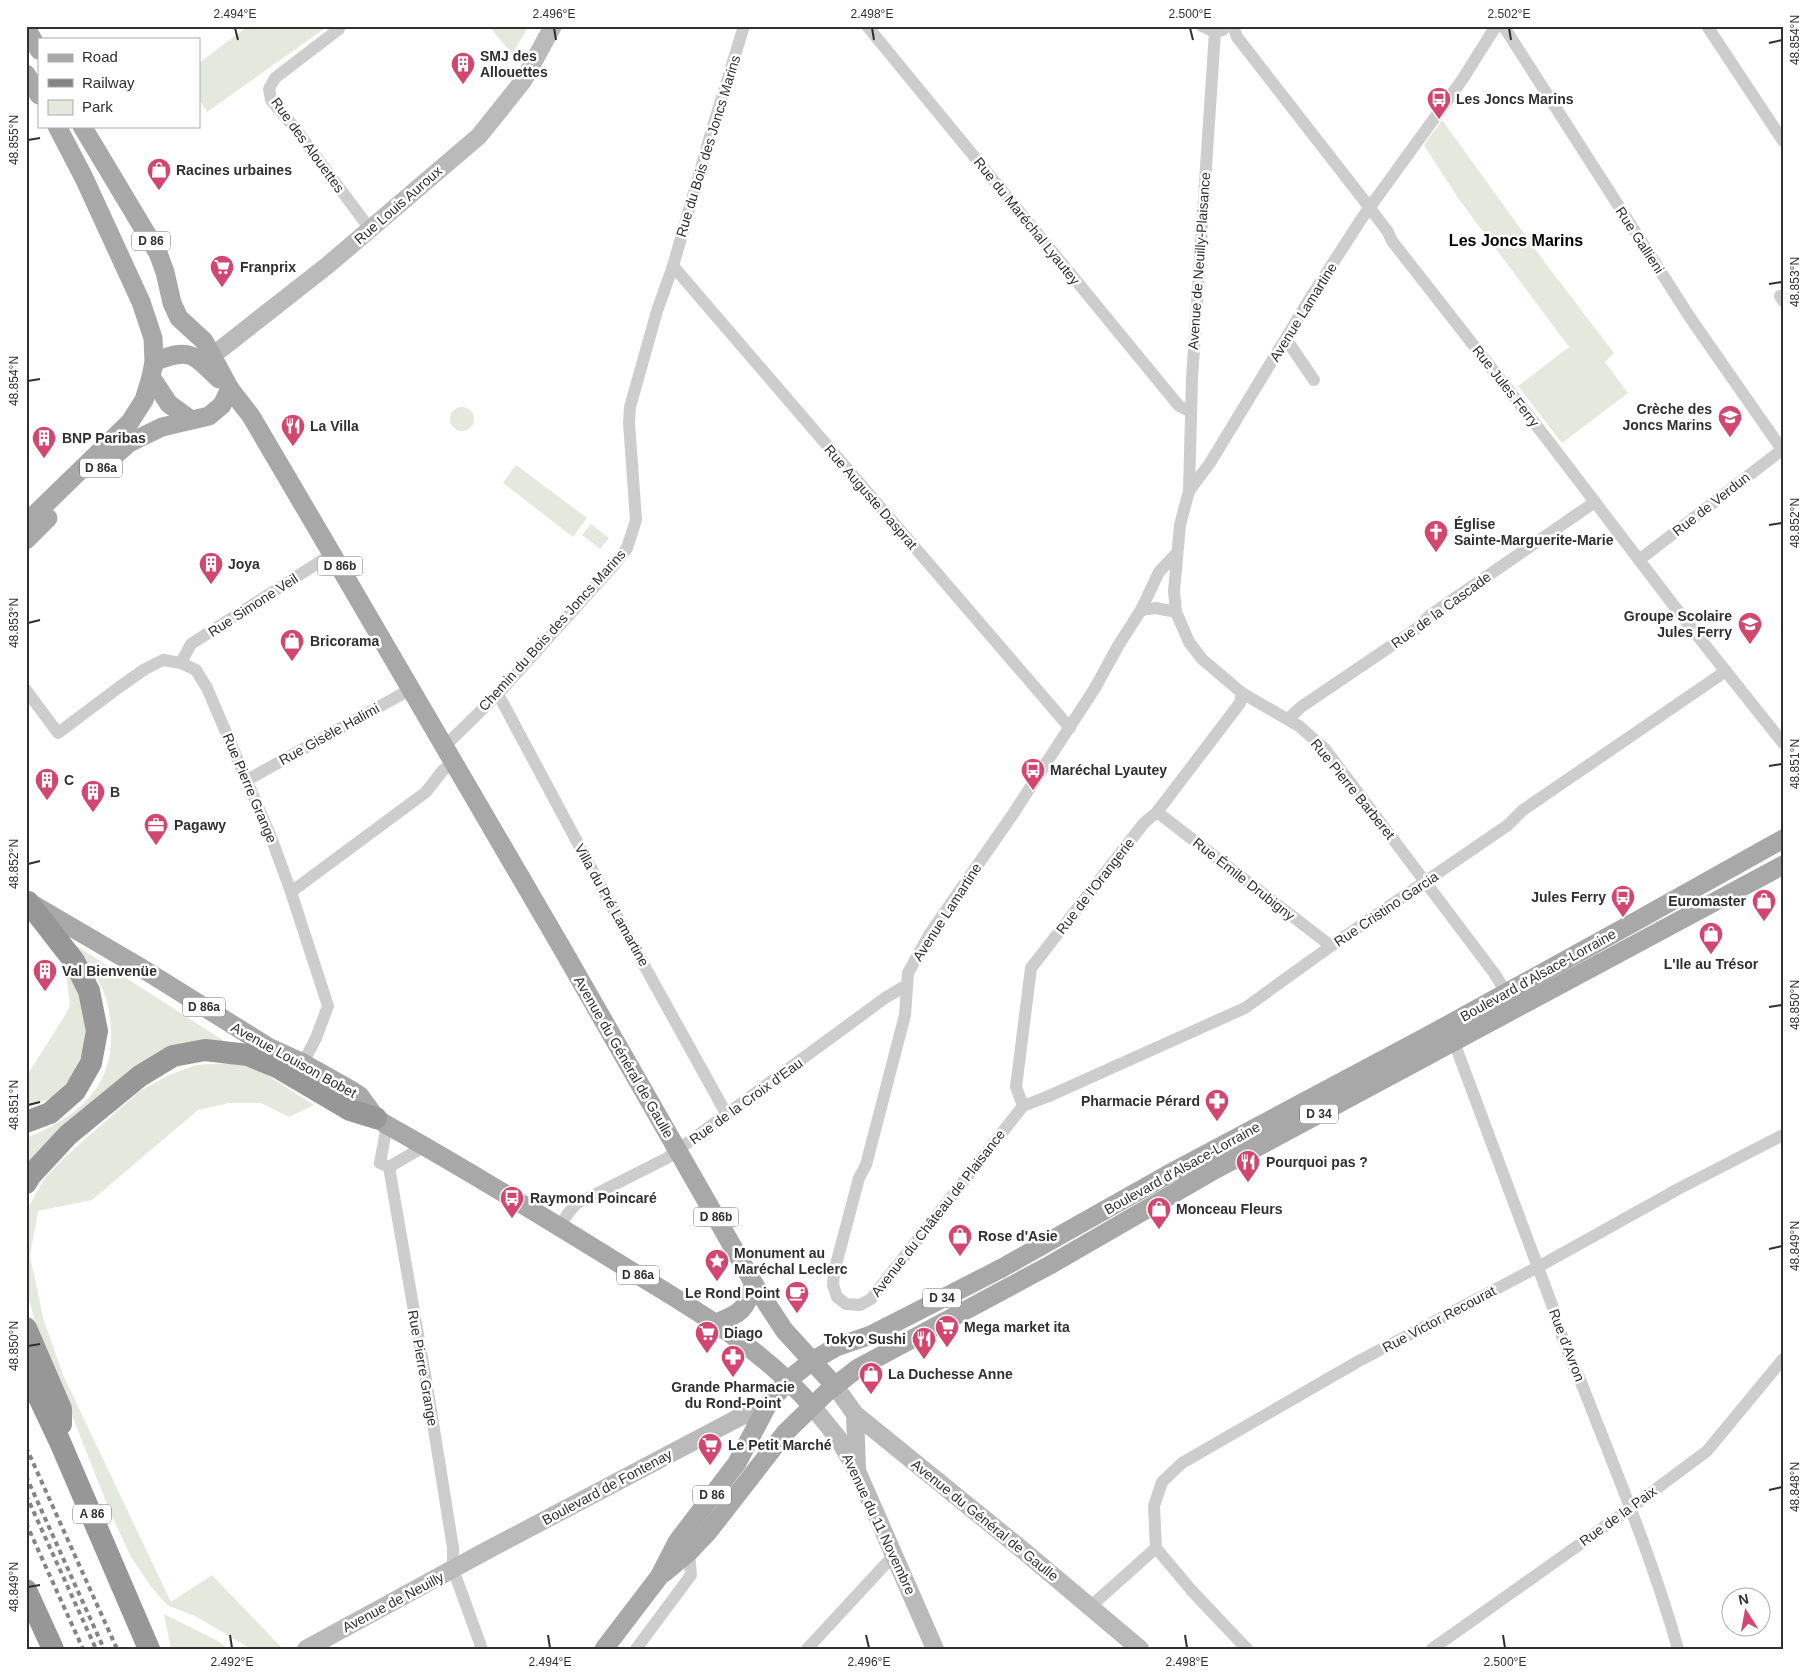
<svg xmlns="http://www.w3.org/2000/svg" width="1809" height="1675" font-family="Arial,sans-serif">
	<rect width="100%" height="100%" fill="#fff"/>
	<g fill="#e5e8dc">
		<path d="M248,26H328L207,112L199,100V63Z"/>
		<path d="M489,26H529L512,54Z"/>
		<path d="M1442,120L1546,264L1614,353L1605,362L1628,393L1562,443L1518,386L1569,347L1458,198L1424,145Z"/>
		<circle cx="462" cy="419" r="12"/>
		<path d="M516,465L587,518L573,537L503,483Z"/>
		<path d="M591,524L609,538L600,549L582,535Z"/>
		<path d="M72,943L224,1041H203L26,1168V1138C77,1117 114,1089 111,1029C110,1015 108,1000 102,988C95,972 82,957 72,943Z"/>
		<path d="M72,972L88,1025L83,1052L73,1074L57,1095L26,1109V1077L66,1014L70,1004L66,975Z"/>
		<path d="M229,1063L256,1068L314,1105L289,1117L261,1103H229L198,1110L92,1200L38,1211L30,1256L43,1318L63,1375L171,1602L212,1575L282,1648L280,1649H251L197,1617L167,1605L152,1588L131,1557L110,1512L35,1321L26,1289V1211L45,1178L65,1157L140,1091L169,1075L196,1065Z"/>
		<path d="M164,1614L218,1641L228,1649H171Z"/>
	</g>
	<g fill="none" stroke-linecap="round" stroke-linejoin="round">
		<g stroke="#cdcdcd" stroke-width="12">
			<path d="M339,26V29L275,78L269,89L271,100L294,127L370,229"/>
			<path d="M867,26L1179,406L1191,412"/>
			<path d="M1202,26L1215,32L1223,30"/>
			<path d="M1233,26L1237,37L1363,199L1388,232L1392,241L1550,443L1681,615L1783,743"/>
			<path d="M1496,26L1462,80L1362,218L1309,300L1210,463L1189,491L1180,525L1174,591L1176,612L1189,642L1202,659L1242,693L1299,726L1325,749L1494,973L1506,992"/>
			<path d="M1502,26L1506,30L1691,319L1783,451"/>
			<path d="M1707,26L1783,141"/>
			<path d="M673,266L1070,728"/>
			<path d="M1780,296L1783,301"/>
			<path d="M1286,339L1314,380"/>
			<path d="M1189,491L1192,378L1215,32"/>
			<path d="M1639,560L1783,449"/>
			<path d="M1141,610L1156,608L1176,612"/>
			<path d="M181,663L191,644L332,554"/>
			<path d="M26,690L58,733L118,688L145,669L163,660L181,663L196,670L207,688L271,837L291,892L328,1006L316,1038L303,1063"/>
			<path d="M498,694L619,920L727,1115"/>
			<path d="M1288,719L1301,707L1419,627L1429,616L1595,502"/>
			<path d="M444,747L498,694L614,565L627,548L636,520L629,423L630,407L657,311L673,266L711,133L744,26"/>
			<path d="M247,780L411,689"/>
			<path d="M1157,812L1331,946"/>
			<path d="M291,892L426,792L443,770L454,764"/>
			<path d="M1449,1036L1454,1042L1555,1313L1556,1320L1572,1363L1579,1377C1614,1467 1652,1556 1678,1649"/>
			<path d="M1023,1106L871,1299L860,1305L846,1304L837,1297L833,1285L834,1272L859,1178L866,1165L905,1015L908,973L929,935L1013,814L1095,688L1118,646L1141,610L1159,572L1177,553"/>
			<path d="M1023,1106L1049,1096L1245,1008L1331,946L1508,825L1523,810L1726,671"/>
			<path d="M1023,1106L1016,1087L1031,968L1144,823L1157,812L1240,703L1242,693"/>
			<path d="M387,1125L380,1163L389,1167"/>
			<path d="M425,1146L389,1167L428,1392L453,1548V1569L482,1649"/>
			<path d="M559,1227L569,1212L576,1204L667,1158L885,998L907,985"/>
			<path d="M1091,1606L1156,1548"/>
			<path d="M636,1649L691,1575L689,1552"/>
			<path d="M807,1649L894,1555"/>
			<path d="M1247,1649L1192,1591L1156,1548L1154,1506L1162,1482L1182,1463L1357,1362L1538,1267L1680,1188L1783,1135"/>
			<path d="M1432,1649L1621,1515L1707,1451L1783,1359"/>
		</g>
		<g stroke="#bababa" stroke-width="18">
			<path d="M212,356L328,265L479,136L523,81L553,26"/>
			<path d="M835,1386L855,1414L1025,1552L1140,1649"/>
			<path d="M812,1406L838,1438L858,1473L935,1649"/>
			<path d="M855,1414L857,1468"/>
			<path d="M306,1649L484,1552L738,1418L750,1413L763,1412"/>
		</g>
		<g stroke="#a8a8a8" stroke-width="19">
			<path d="M26,28L39,50"/>
			<path d="M26,74L39,95"/>
			<path d="M82,126L158,253L165,272L172,303L179,318L204,341L230,389L251,416L332,554L563,950L754,1284L784,1330L835,1386"/>
			<path d="M154,362C190,347 193,354 219,379"/>
			<path d="M151,377L169,404L191,420"/>
			<path d="M110,460L129,443L162,427L209,416L222,405L230,389"/>
			<path d="M26,523L130,422L144,400L151,377L154,362L153,338L141,302L84,178L57,126"/>
			<path d="M26,540L48,518"/>
			<path d="M32,904L143,969L270,1048L303,1063L351,1090L360,1096L376,1118L387,1125C464,1168 539,1214 615,1261C685,1304 757,1343 812,1406"/>
			<path d="M716,1323C742,1313 745,1310 754,1284"/>
			<path d="M664,1573L689,1552L708,1532L785,1433L826,1393L858,1368L1050,1265L1209,1173L1783,865"/>
			<path d="M604,1649L659,1577L677,1542L737,1463L767,1406L788,1380L812,1361L836,1347L871,1335L1002,1268L1167,1175L1426,1037L1631,924L1783,839"/>
		</g>
		<g stroke="#979797" stroke-width="22">
			<path d="M26,1122L50,1113L75,1091L91,1063L97,1031L89,991L74,961L28,902"/>
			<path d="M26,1183L30,1176L68,1135L140,1076L173,1056L205,1050L248,1055L277,1067L350,1110L376,1118"/>
			<path d="M26,1328L61,1409V1424"/>
			<path d="M26,1370L60,1442L149,1649"/>
			<path d="M26,1590L53,1649"/>
		</g>
		<g stroke="#858585" stroke-width="4" stroke-dasharray="5 4" stroke-linecap="butt">
			<path d="M26,1447L117,1649"/>
			<path d="M26,1476L104,1649"/>
			<path d="M26,1495L96,1649"/>
			<path d="M26,1523L83,1649"/>
		</g>
	</g>
	<path fill="none" stroke="#303030" stroke-width="2" d="M235,28L238,40M554,28L556,40M872,28L874,40M1190,28L1193,40M1509,28L1511,40M1769,43L1782,40M28,140L40,138M1769,284L1782,282M28,381L40,379M1769,525L1782,523M28,623L40,620M1769,766L1782,764M28,864L40,861M1769,1007L1782,1005M28,1105L40,1102M1769,1249L1782,1246M28,1346L40,1344M1769,1490L1782,1487M28,1587L40,1585M230,1635L232,1648M548,1635L550,1648M866,1635L869,1648M1185,1635L1187,1648M1503,1635L1505,1648"/>
	<defs>
		<symbol id="building-pin" viewBox="-11 -11 22 30"><path d="M0 17L-7.5 6A9.5 9.5 0 1 1 7.5 6Z" fill="#d24670" stroke="#fff"/><path d="M-4-6H4V6H1V3H-1V6H-4ZM-2.5-4.3h1.7v1.8h-1.7ZM.8-4.3h1.7v1.8H.8ZM-2.5-1h1.7V.8h-1.7ZM.8-1h1.7V.8H.8Z" fill="#fff"/></symbol>
		<symbol id="bus-pin" viewBox="-11 -11 22 30"><path d="M0 17L-7.5 6A9.5 9.5 0 1 1 7.5 6Z" fill="#d24670" stroke="#fff"/><path d="M-5-6H5V4H4V6H2V4H-2V6H-4V4H-5ZM-3.5-4V0h7V-4ZM-3.5 1.2v1.5H-2V1.2ZM2 1.2v1.5H3.5V1.2Z" fill="#fff"/></symbol>
		<symbol id="shop-pin" viewBox="-11 -11 22 30"><path d="M0 17L-7.5 6A9.5 9.5 0 1 1 7.5 6Z" fill="#d24670" stroke="#fff"/><path d="M-5-2.5h2.3a2.7 3.5 0 0 1 5.4 0H5L5.5 6h-11ZM-1.5-2.5h3a1.5 2.3 0 0 0-3 0Z" fill="#fff"/></symbol>
		<symbol id="supermarket-pin" viewBox="-11 -11 22 30"><path d="M0 17L-7.5 6A9.5 9.5 0 1 1 7.5 6Z" fill="#d24670" stroke="#fff"/><path d="M-6-5.5h2.5l.6 2H6L4.5 2H-2.5L-4.4-4H-6ZM-1.5 3.2a1.3 1.3 0 1 0 .1 0ZM3 3.2a1.3 1.3 0 1 0 .1 0Z" fill="#fff"/></symbol>
		<symbol id="school-pin" viewBox="-11 -11 22 30"><path d="M0 17L-7.5 6A9.5 9.5 0 1 1 7.5 6Z" fill="#d24670" stroke="#fff"/><path d="M0-5L7-2L0 1L-7-2ZM-4 1L0 2.5L4 1V4Q0 6-4 4Z" fill="#fff"/></symbol>
		<symbol id="restaurant-pin" viewBox="-11 -11 22 30"><path d="M0 17L-7.5 6A9.5 9.5 0 1 1 7.5 6Z" fill="#d24670" stroke="#fff"/><path d="M-5-6h1v4h1v-4h1v4h1v-4h1v5L-1.5 .5V6h-2V.5L-5-1ZM5-6V6H3V1.5H1.5Q1.5-4 5-6Z" fill="#fff"/></symbol>
		<symbol id="church-pin" viewBox="-11 -11 22 30"><path d="M0 17L-7.5 6A9.5 9.5 0 1 1 7.5 6Z" fill="#d24670" stroke="#fff"/><path d="M-1.2-6h2.4v3.5h3.3v2.4h-3.3V6h-2.4V-.1h-3.3v-2.4h3.3Z" fill="#fff"/></symbol>
		<symbol id="office-pin" viewBox="-11 -11 22 30"><path d="M0 17L-7.5 6A9.5 9.5 0 1 1 7.5 6Z" fill="#d24670" stroke="#fff"/><path d="M-6-3h4V-5.5h4V-3h4V5H-6ZM-1-4.5V-3h2v-1.5ZM-6 0V1H6V0Z" fill="#fff"/></symbol>
		<symbol id="pharmacy-pin" viewBox="-11 -11 22 30"><path d="M0 17L-7.5 6A9.5 9.5 0 1 1 7.5 6Z" fill="#d24670" stroke="#fff"/><path d="M-2-6h4v4h4v4h-4v4h-4v-4h-4v-4h4Z" fill="#fff"/></symbol>
		<symbol id="sight-pin" viewBox="-11 -11 22 30"><path d="M0 17L-7.5 6A9.5 9.5 0 1 1 7.5 6Z" fill="#d24670" stroke="#fff"/><path d="M0-6L1.8-2.2L6-1.7L2.9 1.2L3.7 5.4L0 3.3L-3.7 5.4L-2.9 1.2L-6-1.7L-1.8-2.2Z" fill="#fff"/></symbol>
		<symbol id="cafe-pin" viewBox="-11 -11 22 30"><path d="M0 17L-7.5 6A9.5 9.5 0 1 1 7.5 6Z" fill="#d24670" stroke="#fff"/><path d="M-5.5-4.5H6V0H3Q3 3.5 0 3.5H-2.5Q-5.5 3.5-5.5 0ZM3-3.2v2h1.7v-2ZM-6 4.5H4V6H-6Z" fill="#fff"/></symbol>
	</defs>
	<g fill-rule="evenodd">
		<use href="#building-pin" x="449" y="50" width="28" height="38"/>
		<use href="#bus-pin" x="1425" y="85" width="28" height="38"/>
		<use href="#shop-pin" x="145" y="156" width="28" height="38"/>
		<use href="#supermarket-pin" x="208" y="253" width="28" height="38"/>
		<use href="#school-pin" x="1716" y="403" width="28" height="38"/>
		<use href="#restaurant-pin" x="279" y="412" width="28" height="38"/>
		<use href="#building-pin" x="30" y="424" width="28" height="38"/>
		<use href="#church-pin" x="1422" y="518" width="28" height="38"/>
		<use href="#building-pin" x="197" y="550" width="28" height="38"/>
		<use href="#school-pin" x="1736" y="610" width="28" height="38"/>
		<use href="#shop-pin" x="278" y="627" width="28" height="38"/>
		<use href="#bus-pin" x="1019" y="756" width="28" height="38"/>
		<use href="#building-pin" x="33" y="766" width="28" height="38"/>
		<use href="#building-pin" x="79" y="778" width="28" height="38"/>
		<use href="#office-pin" x="142" y="811" width="28" height="38"/>
		<use href="#bus-pin" x="1609" y="883" width="28" height="38"/>
		<use href="#shop-pin" x="1750" y="887" width="28" height="38"/>
		<use href="#shop-pin" x="1697" y="920" width="28" height="38"/>
		<use href="#building-pin" x="31" y="957" width="28" height="38"/>
		<use href="#pharmacy-pin" x="1203" y="1087" width="28" height="38"/>
		<use href="#restaurant-pin" x="1234" y="1148" width="28" height="38"/>
		<use href="#bus-pin" x="498" y="1184" width="28" height="38"/>
		<use href="#shop-pin" x="1145" y="1195" width="28" height="38"/>
		<use href="#shop-pin" x="946" y="1222" width="28" height="38"/>
		<use href="#sight-pin" x="703" y="1247" width="28" height="38"/>
		<use href="#cafe-pin" x="783" y="1279" width="28" height="38"/>
		<use href="#supermarket-pin" x="933" y="1313" width="28" height="38"/>
		<use href="#supermarket-pin" x="693" y="1319" width="28" height="38"/>
		<use href="#restaurant-pin" x="910" y="1325" width="28" height="38"/>
		<use href="#pharmacy-pin" x="719" y="1343" width="28" height="38"/>
		<use href="#shop-pin" x="857" y="1360" width="28" height="38"/>
		<use href="#supermarket-pin" x="696" y="1431" width="28" height="38"/>
	</g>
	<g text-anchor="middle" stroke-width="5" stroke-linejoin="round" paint-order="stroke">
		<g fill="#fff" stroke="#6e6e6e" stroke-width="1">
			<rect x="132" y="231.5" width="38" height="19" rx="4"/>
			<rect x="80" y="458.5" width="42" height="19" rx="4"/>
			<rect x="317.5" y="556.5" width="45" height="19" rx="4"/>
			<rect x="183" y="997.5" width="42" height="19" rx="4"/>
			<rect x="1300" y="1104.5" width="38" height="19" rx="4"/>
			<rect x="693.5" y="1207.5" width="45" height="19" rx="4"/>
			<rect x="617" y="1265.5" width="42" height="19" rx="4"/>
			<rect x="923" y="1288.5" width="38" height="19" rx="4"/>
			<rect x="693" y="1485.5" width="38" height="19" rx="4"/>
			<rect x="73" y="1504.5" width="38" height="19" rx="4"/>
		</g>
		<g font-size="12" font-weight="bold" fill="#303030">
			<text x="151" y="245">D 86</text>
			<text x="101" y="472">D 86a</text>
			<text x="340" y="570">D 86b</text>
			<text x="204" y="1011">D 86a</text>
			<text x="1319" y="1118">D 34</text>
			<text x="716" y="1221">D 86b</text>
			<text x="638" y="1279">D 86a</text>
			<text x="942" y="1302">D 34</text>
			<text x="712" y="1499">D 86</text>
			<text x="92" y="1518">A 86</text>
		</g>
		<g font-size="14" font-weight="bold" fill="#303030" stroke="#fff" text-anchor="start">
			<text x="480" y="61">SMJ des<tspan x="480" dy="16">Allouettes</tspan></text>
			<text x="1456" y="104">Les Joncs Marins</text>
			<text x="176" y="175">Racines urbaines</text>
			<text x="240" y="272">Franprix</text>
			<text x="1712" y="414" text-anchor="end">Crèche des<tspan x="1712" dy="16">Joncs Marins</tspan></text>
			<text x="310" y="431">La Villa</text>
			<text x="62" y="443">BNP Paribas</text>
			<text x="1454" y="529">Église<tspan x="1454" dy="16">Sainte-Marguerite-Marie</tspan></text>
			<text x="228" y="569">Joya</text>
			<text x="1732" y="621" text-anchor="end">Groupe Scolaire<tspan x="1732" dy="16">Jules Ferry</tspan></text>
			<text x="310" y="646">Bricorama</text>
			<text x="1050" y="775">Maréchal Lyautey</text>
			<text x="64" y="785">C</text>
			<text x="110" y="797">B</text>
			<text x="174" y="830">Pagawy</text>
			<text x="1606" y="902" text-anchor="end">Jules Ferry</text>
			<text x="1746" y="906" text-anchor="end">Euromaster</text>
			<text x="1711" y="969" text-anchor="middle">L'Ile au Trésor</text>
			<text x="62" y="976">Val Bienvenüe</text>
			<text x="1200" y="1106" text-anchor="end">Pharmacie Pérard</text>
			<text x="1266" y="1167">Pourquoi pas ?</text>
			<text x="530" y="1203">Raymond Poincaré</text>
			<text x="1176" y="1214">Monceau Fleurs</text>
			<text x="978" y="1241">Rose d'Asie</text>
			<text x="734" y="1258">Monument au<tspan x="734" dy="16">Maréchal Leclerc</tspan></text>
			<text x="780" y="1298" text-anchor="end">Le Rond Point</text>
			<text x="964" y="1332">Mega market ita</text>
			<text x="724" y="1338">Diago</text>
			<text x="906" y="1344" text-anchor="end">Tokyo Sushi</text>
			<text x="888" y="1379">La Duchesse Anne</text>
			<text x="733" y="1392" text-anchor="middle">Grande Pharmacie<tspan x="733" dy="16">du Rond-Point</tspan></text>
			<text x="728" y="1450">Le Petit Marché</text>
		</g>
		<g font-size="14" fill="#303030" stroke="#fff">
			<text transform="translate(308 145) rotate(54)" y="5">Rue des Alouettes</text>
			<text transform="translate(708 146) rotate(-73)" y="5">Rue du Bois des Joncs Marins</text>
			<text transform="translate(398 205) rotate(-41)" y="5">Rue Louis Auroux</text>
			<text transform="translate(1027 221) rotate(51)" y="5">Rue du Maréchal Lyautey</text>
			<text transform="translate(1640 240) rotate(57)" y="5">Rue Gallieni</text>
			<text transform="translate(1199 261) rotate(-86)" y="5">Avenue de Neuilly-Plaisance</text>
			<text transform="translate(1303 312) rotate(-58)" y="5">Avenue Lamartine</text>
			<text transform="translate(1506 386) rotate(52)" y="5">Rue Jules Ferry</text>
			<text transform="translate(871 497) rotate(49)" y="5">Rue Auguste Dasprat</text>
			<text transform="translate(1711 504) rotate(-38)" y="5">Rue de Verdun</text>
			<text transform="translate(253 605) rotate(-33)" y="5">Rue Simone Veil</text>
			<text transform="translate(1441 610) rotate(-36)" y="5">Rue de la Cascade</text>
			<text transform="translate(552 630) rotate(-48)" y="5">Chemin du Bois des Joncs Marins</text>
			<text transform="translate(329 734) rotate(-29)" y="5">Rue Gisèle Halimi</text>
			<text transform="translate(250 788) rotate(67)" y="5">Rue Pierre Grange</text>
			<text transform="translate(1353 789) rotate(51)" y="5">Rue Pierre Barberet</text>
			<text transform="translate(1244 879) rotate(38)" y="5">Rue Émile Drubigny</text>
			<text transform="translate(1095 886) rotate(-52)" y="5">Rue de l'Orangerie</text>
			<text transform="translate(612 905) rotate(61)" y="5">Villa du Pré Lamartine</text>
			<text transform="translate(1386 909) rotate(-34)" y="5">Rue Cristino Garcia</text>
			<text transform="translate(947 912) rotate(-57)" y="5">Avenue Lamartine</text>
			<text transform="translate(1538 975) rotate(-29)" y="5">Boulevard d'Alsace-Lorraine</text>
			<text transform="translate(624 1057) rotate(60)" y="5">Avenue du Général de Gaulle</text>
			<text transform="translate(294 1060) rotate(29)" y="5">Avenue Louison Bobet</text>
			<text transform="translate(746 1101) rotate(-36)" y="5">Rue de la Croix d'Eau</text>
			<text transform="translate(1182 1168) rotate(-29)" y="5">Boulevard d'Alsace-Lorraine</text>
			<text transform="translate(938 1213) rotate(-52)" y="5">Avenue du Château de Plaisance</text>
			<text transform="translate(1439 1319) rotate(-28)" y="5">Rue Victor Recourat</text>
			<text transform="translate(1567 1345) rotate(69)" y="5">Rue d'Avron</text>
			<text transform="translate(423 1368) rotate(80)" y="5">Rue Pierre Grange</text>
			<text transform="translate(607 1487) rotate(-28)" y="5">Boulevard de Fontenay</text>
			<text transform="translate(1618 1516) rotate(-36)" y="5">Rue de la Paix</text>
			<text transform="translate(985 1520) rotate(39)" y="5">Avenue du Général de Gaulle</text>
			<text transform="translate(879 1524) rotate(65)" y="5">Avenue du 11 Novembre</text>
			<text transform="translate(393 1602) rotate(-28)" y="5">Avenue de Neuilly</text>
		</g>
		<g font-size="16" font-weight="bold" fill="#000" stroke="#fff">
			<text x="1516" y="246">Les Joncs Marins</text>
		</g>
	</g>
	<rect width="1809" height="1675" fill="none" stroke="#ffffff" stroke-width="55"/>
	<rect x="38" y="38" width="162" height="90" fill="#ffffff" stroke="#acacac"/>
	<rect x="48" y="54" width="25" height="8" fill="#a8a8a8" stroke="#acacac"/>
	<text x="82" y="62" font-size="15" fill="#303030">Road</text>
	<rect x="48" y="79" width="25" height="8" fill="#858585" stroke="#acacac"/>
	<text x="82" y="88" font-size="15" fill="#303030">Railway</text>
	<rect x="48" y="100" width="25" height="15" fill="#e5e8dc" stroke="#acacac"/>
	<text x="82" y="112" font-size="15" fill="#303030">Park</text>
	<g transform="translate(1746 1612) rotate(349)"><circle r="24" fill="#ffffff" stroke="#acacac"/>
	<path d="M0-4L9 19L0 12L-9 19Z" fill="#d24670"/>
	<text y="-8" font-size="14" font-weight="bold" text-anchor="middle" fill="#303030">N</text>
	</g>
	<rect x="28" y="28" width="1754" height="1620" fill="none" stroke="#303030" stroke-width="2"/>
	<g font-size="12" text-anchor="middle" fill="#303030">
		<text x="235" y="18">2.494°E</text>
		<text x="554" y="18">2.496°E</text>
		<text x="872" y="18">2.498°E</text>
		<text x="1190" y="18">2.500°E</text>
		<text x="1509" y="18">2.502°E</text>
		<text transform="translate(1795 40) rotate(-90)" y="4">48.854°N</text>
		<text transform="translate(14 140) rotate(-90)" y="4">48.855°N</text>
		<text transform="translate(1795 282) rotate(-90)" y="4">48.853°N</text>
		<text transform="translate(14 381) rotate(-90)" y="4">48.854°N</text>
		<text transform="translate(1795 523) rotate(-90)" y="4">48.852°N</text>
		<text transform="translate(14 623) rotate(-90)" y="4">48.853°N</text>
		<text transform="translate(1795 764) rotate(-90)" y="4">48.851°N</text>
		<text transform="translate(14 864) rotate(-90)" y="4">48.852°N</text>
		<text transform="translate(1795 1005) rotate(-90)" y="4">48.850°N</text>
		<text transform="translate(14 1105) rotate(-90)" y="4">48.851°N</text>
		<text transform="translate(1795 1246) rotate(-90)" y="4">48.849°N</text>
		<text transform="translate(14 1346) rotate(-90)" y="4">48.850°N</text>
		<text transform="translate(1795 1487) rotate(-90)" y="4">48.848°N</text>
		<text transform="translate(14 1587) rotate(-90)" y="4">48.849°N</text>
		<text x="232" y="1666">2.492°E</text>
		<text x="550" y="1666">2.494°E</text>
		<text x="869" y="1666">2.496°E</text>
		<text x="1187" y="1666">2.498°E</text>
		<text x="1505" y="1666">2.500°E</text>
	</g>
</svg>
